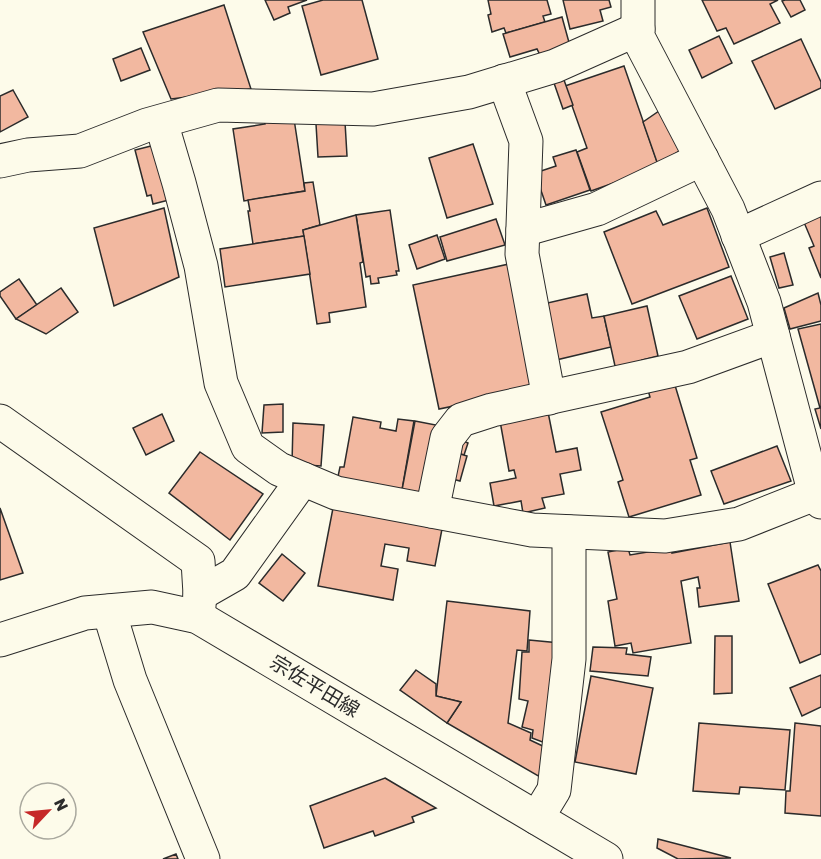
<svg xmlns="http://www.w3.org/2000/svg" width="821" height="859" font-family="Rubik,'Noto Sans JP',sans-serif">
	<rect width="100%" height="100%" fill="#fdfbea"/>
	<g fill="#f2b8a0" stroke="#2b2b2b" stroke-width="1.5">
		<path d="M265,0H307L288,7L290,13L274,20Z"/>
		<path d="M323,0H362L378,59L321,75L302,6Z"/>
		<path d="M488,0H547L551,14L543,16L545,22L506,33L504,28L492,32L488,15L491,14Z"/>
		<path d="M563,0H609L611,7L600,10L603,21L570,29Z"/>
		<path d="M702,0H778L770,4L780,23L734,44L726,28L717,31Z"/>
		<path d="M785,0H800L805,10L791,17L782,1Z"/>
		<path d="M224,5L251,89L171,99L143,32Z"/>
		<path d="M562,17L570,46L541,57L537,49L510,57L503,34Z"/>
		<path d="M719,36L732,63L702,78L689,50Z"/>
		<path d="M801,39L821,82V88L775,109L752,61Z"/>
		<path d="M141,48L150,70L121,81L113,59Z"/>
		<path d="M624,66L659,167L591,191L577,152L587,148L565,86Z"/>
		<path d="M564,80L573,105L563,109L554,83Z"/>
		<path d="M13,90L28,117L0,132V96Z"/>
		<path d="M659,111L684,148L658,165L643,122Z"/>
		<path d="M294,119L305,191L244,201L233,129L265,124L264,120Z"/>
		<path d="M345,122L347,156L318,157L316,124Z"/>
		<path d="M159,144L173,199L153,204L151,195L147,196L135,150Z"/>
		<path d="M473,144L493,204L447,218L429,158Z"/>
		<path d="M576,150L590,190L546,205L535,173L556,166L553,157Z"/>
		<path d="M313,182L320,225L303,230L304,236L253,244L248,211H250L248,200L305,191L304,183Z"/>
		<path d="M164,208L179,277L114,306L94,228Z"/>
		<path d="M707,208L729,267L632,304L604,232L656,211L663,225Z"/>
		<path d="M390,210L399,271H396L397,275L378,278L379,283L371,284L370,276L366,277L356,215Z"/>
		<path d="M821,212V278L809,248L814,246L803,220Z"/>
		<path d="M356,215L363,262L360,263L366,307L329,313L330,322L317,324L303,230Z"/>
		<path d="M496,219L505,245L447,261L440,237Z"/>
		<path d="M437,235L445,259L417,269L409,245Z"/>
		<path d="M304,236L310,274L225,287L220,249Z"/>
		<path d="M784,253L793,285L779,288L770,257Z"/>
		<path d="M509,264L536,389L439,409L413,285Z"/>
		<path d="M731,276L748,319L697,339L679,296Z"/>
		<path d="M19,279L37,305L16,319L0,296V292Z"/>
		<path d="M61,288L78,312L46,334L16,319Z"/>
		<path d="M818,293L821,305V321L790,329L784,308Z"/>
		<path d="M587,294L592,318L604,316L611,347L556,360L543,304Z"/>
		<path d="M647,306L658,356L642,360L643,363L618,369L617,366H615L604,316Z"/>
		<path d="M821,324V429L815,409L820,408L798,329Z"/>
		<path d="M674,382L697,458L690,460L701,495L629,517L618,482L623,480L601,412L650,397L648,390Z"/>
		<path d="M283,404V432L262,433L264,405Z"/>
		<path d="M548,412L556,452L577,448L581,470L560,474L564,494L542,498L545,508L523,513L521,501L494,506L490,483L516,478L514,470L509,471L500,421Z"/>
		<path d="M162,414L174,441L146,455L133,428Z"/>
		<path d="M353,417L381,422L380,428L396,431L398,419L414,421L402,490L337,481L340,467H344Z"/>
		<path d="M415,421L441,426L424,494L402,490Z"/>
		<path d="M293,423L324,425L321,466L292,464Z"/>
		<path d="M460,440L468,443L464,455L457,453Z"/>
		<path d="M777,446L791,481L724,504L711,471Z"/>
		<path d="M200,452L263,494L230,540L169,493Z"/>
		<path d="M457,453L467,456L460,481L449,478Z"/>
		<path d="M0,508L23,573L0,580Z"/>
		<path d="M333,508L442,529L435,566L407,561L409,548L385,544L381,566L398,569L393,600L318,586Z"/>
		<path d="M730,542L739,601L699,607L697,588H700L698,577L681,581L691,643L633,653L631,643L615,646L608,601L617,599L608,552L628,548L630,555L672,548V553Z"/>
		<path d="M282,554L305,573L283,601L259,583Z"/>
		<path d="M818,565L821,571V654L800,663L768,584Z"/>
		<path d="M447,601L530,611L527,651L517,650L508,723L531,733L530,740L549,749L540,777L447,723L461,702L436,696Z"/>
		<path d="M715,636H732V693L714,694Z"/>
		<path d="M529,640L560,643L553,746L532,738L533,730L522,727L528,701L519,699L522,652H529Z"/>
		<path d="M593,647L627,648L626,654L651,657L648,676L590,671Z"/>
		<path d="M416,670L436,684V696L461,702L447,723L400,690Z"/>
		<path d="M821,675V707L802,716L790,688Z"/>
		<path d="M591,676L653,688L636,774L575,762Z"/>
		<path d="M699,723L790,730L785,790L740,787L739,794L693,791Z"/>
		<path d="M795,723L821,726V816L785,813L786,791H790Z"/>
		<path d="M385,778L436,808L412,817L414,822L375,836L373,831L324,848L310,806Z"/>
		<path d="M658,839L731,858L678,859L657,848Z"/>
		<path d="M176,854L178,859H163Z"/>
	</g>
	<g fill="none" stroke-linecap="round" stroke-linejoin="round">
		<defs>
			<g id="minor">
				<path d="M638,0V37L728,209L764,302L812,483L821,502"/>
				<path d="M504,81L526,141L522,254L549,398"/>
				<path d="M161,122L179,183L201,266L221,383L248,447L279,469L336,493L532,530L665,536L739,524L817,493"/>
				<path d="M0,161L28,155L80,151L147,125L218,105L373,109L469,92L555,66L638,29"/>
				<path d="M523,230L597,209L702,159"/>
				<path d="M738,236L821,198"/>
				<path d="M0,421L198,561L200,594L198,617"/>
				<path d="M432,511L447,438L461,420L492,410L688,367L773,336"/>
				<path d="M200,594L235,574L303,479"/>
				<path d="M109,611L130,680L203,859"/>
				<path d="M537,818L554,790L569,659V532"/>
			</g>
			<path id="major" d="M0,640L85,613L152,607L198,617L606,859"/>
		</defs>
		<use href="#minor" stroke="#2b2b2b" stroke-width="35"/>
		<use href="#major" stroke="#2b2b2b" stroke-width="35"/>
		<use href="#minor" stroke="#fdfbea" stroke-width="33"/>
		<use href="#major" stroke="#fdfbea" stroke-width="33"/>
	</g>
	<g text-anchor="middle" stroke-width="4.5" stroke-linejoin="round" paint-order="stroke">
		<g font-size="20" fill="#2b2b2b" stroke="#fdfbea">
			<text transform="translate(315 686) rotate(31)" y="7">宗佐平田線</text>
		</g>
	</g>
	<g transform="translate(48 811) rotate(64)"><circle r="28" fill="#fdfbea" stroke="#a9a89e" stroke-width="1.5"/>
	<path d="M0-4.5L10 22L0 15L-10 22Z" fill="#c62828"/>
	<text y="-9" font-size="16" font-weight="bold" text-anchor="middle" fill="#2b2b2b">N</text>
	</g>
</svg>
